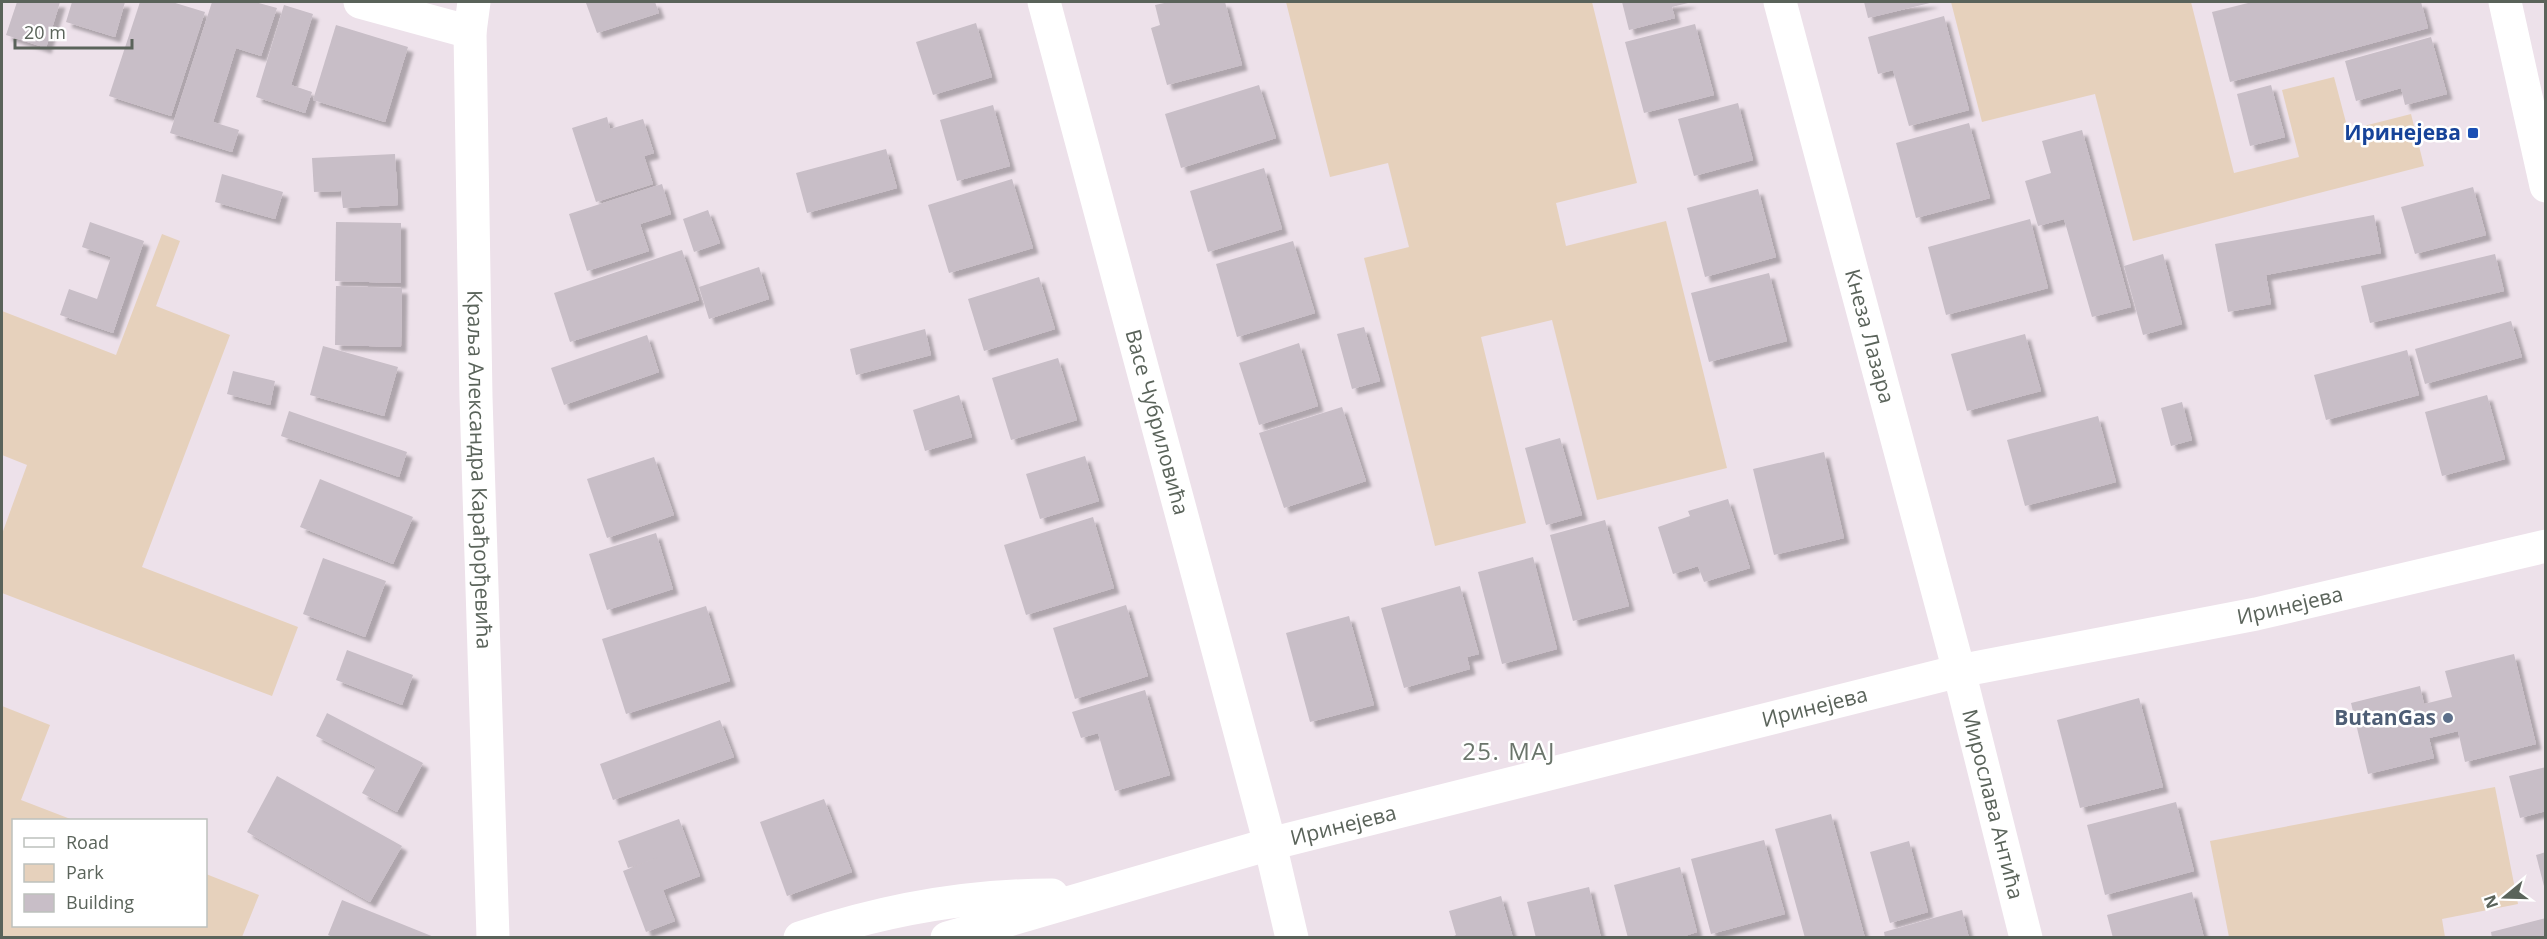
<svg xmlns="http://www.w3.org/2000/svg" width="2547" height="939" font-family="'Open Sans',sans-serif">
	<defs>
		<filter id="shadow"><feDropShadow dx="5.5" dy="5.5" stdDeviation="1.5" flood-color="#0004"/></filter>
	</defs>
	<rect width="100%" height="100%" fill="#ede1ea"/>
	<g fill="#e6d1bc">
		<path d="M1286,2H1592L1637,183L1556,203L1566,246L1666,221L1727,468L1597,500L1552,320L1481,337L1526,523L1435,546L1364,258L1409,247L1388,163L1330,177Z"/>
		<path d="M1951,2H2191L2234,173L2299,157L2282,90L2334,77L2348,130L2411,114L2424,166L2133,241L2095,94L1982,122Z"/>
		<path d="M162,234L180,241L156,306L230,335L142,567L298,627L272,696L2,593V534L27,465L2,455V311L116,355Z"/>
		<path d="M2,706L50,725L21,800L73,820H14V926H206V874L259,895L242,937H2Z"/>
		<path d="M2495,787L2518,904L2442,919L2445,937H2229L2210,841Z"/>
	</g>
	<g fill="#c8bec7" filter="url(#shadow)">
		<path d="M17,2H60L46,48L6,35Z"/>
		<path d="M72,2H125L115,37L66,22Z"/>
		<path d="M140,2H172L205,12L171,116L109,96Z"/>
		<path d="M212,2H255L277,8L261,56L236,48L213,122L239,130L232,152L170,133Z"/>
		<path d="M591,2H655L659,13L597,33L586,3Z"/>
		<path d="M1169,2H1225L1242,65L1167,85L1151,28L1160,25L1155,5Z"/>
		<path d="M1622,2H1692L1672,7L1675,18L1629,30Z"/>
		<path d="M1864,2H1934L1868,18Z"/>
		<path d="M2252,2H2421L2428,28L2230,82L2212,12Z"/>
		<path d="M284,5L313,14L291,85L312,92L305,113L256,97Z"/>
		<path d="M1944,16L1969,110L1909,126L1893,70L1878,74L1868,37Z"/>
		<path d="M976,23L992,77L933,95L916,42Z"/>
		<path d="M1695,24L1714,95L1644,113L1625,42Z"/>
		<path d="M336,25L408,47L385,122L313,100Z"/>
		<path d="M2431,37L2447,94L2405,105L2401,88L2356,101L2345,61Z"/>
		<path d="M1259,85L1276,138L1181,168L1165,114Z"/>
		<path d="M2271,85L2285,137L2250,146L2237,94Z"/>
		<path d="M1738,103L1753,160L1694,176L1678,119Z"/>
		<path d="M993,105L1010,166L957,181L940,120Z"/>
		<path d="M607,117L610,129L643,119L654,153L644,156L653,184L596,202L572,128Z"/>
		<path d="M1969,123L1990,198L1916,218L1896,143Z"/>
		<path d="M2082,130L2131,307L2092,317L2064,219L2038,226L2025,181L2051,173L2042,141Z"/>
		<path d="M886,149L897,188L807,213L796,173Z"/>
		<path d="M395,154L398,205L343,208L341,191L314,192L312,158Z"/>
		<path d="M1264,168L1282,229L1208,252L1190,191Z"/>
		<path d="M222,174L283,192L275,219L215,202Z"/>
		<path d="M1012,179L1033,248L949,273L928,205Z"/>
		<path d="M662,184L671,214L640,224L649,251L587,271L569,214Z"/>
		<path d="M2473,187L2486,235L2415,254L2401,207Z"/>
		<path d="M1758,189L1776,257L1705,277L1687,208Z"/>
		<path d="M708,210L720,243L694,252L683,219Z"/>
		<path d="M2374,215L2381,253L2266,275L2271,304L2228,312L2215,244Z"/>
		<path d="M2030,219L2048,288L1946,315L1928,247Z"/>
		<path d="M90,222L144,241L113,333L60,315L69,289L97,299L111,257L82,247Z"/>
		<path d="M336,222L401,223V283L335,281Z"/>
		<path d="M1293,241L1315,313L1237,337L1216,264Z"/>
		<path d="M682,250L699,300L570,342L554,293Z"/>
		<path d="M2163,254L2182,324L2143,335L2124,266Z"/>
		<path d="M2495,254L2504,291L2370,323L2361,286Z"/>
		<path d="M759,267L769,299L709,319L699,287Z"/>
		<path d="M1769,273L1787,341L1709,362L1691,293Z"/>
		<path d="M1039,277L1055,329L984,351L968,299Z"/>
		<path d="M336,286L402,288L401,347L335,345Z"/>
		<path d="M2511,321L2522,357L2425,384L2415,349Z"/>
		<path d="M1364,327L1380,381L1352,389L1337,334Z"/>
		<path d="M925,329L931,355L856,375L850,349Z"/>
		<path d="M2025,334L2041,391L1967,411L1951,354Z"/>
		<path d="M647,335L659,372L564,405L551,368Z"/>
		<path d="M1299,343L1318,406L1259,425L1239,363Z"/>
		<path d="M323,346L398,367L384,416L310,395Z"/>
		<path d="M2407,350L2419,395L2326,420L2314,375Z"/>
		<path d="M1058,358L1077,420L1011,440L992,378Z"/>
		<path d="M233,371L275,381L270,405L227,394Z"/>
		<path d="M959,395L972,437L925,451L913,410Z"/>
		<path d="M2487,395L2505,459L2442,476L2425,412Z"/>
		<path d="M2182,402L2192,440L2171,446L2161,408Z"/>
		<path d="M1342,407L1366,481L1284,508L1259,433Z"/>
		<path d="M289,411L407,452L399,477L281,436Z"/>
		<path d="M2098,416L2116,482L2025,506L2007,440Z"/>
		<path d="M1560,438L1582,515L1546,525L1525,448Z"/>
		<path d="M1824,452L1844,538L1774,555L1753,469Z"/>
		<path d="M1085,456L1099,501L1040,519L1026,474Z"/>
		<path d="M654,457L674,515L607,538L587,479Z"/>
		<path d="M320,479L413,517L393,564L300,527Z"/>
		<path d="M1728,499L1750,568L1704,582L1698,566L1673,574L1658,527L1690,516L1688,511Z"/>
		<path d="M1093,517L1114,588L1026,615L1004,545Z"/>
		<path d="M1605,520L1629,606L1573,621L1550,535Z"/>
		<path d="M656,533L673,589L607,610L589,554Z"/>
		<path d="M1533,557L1557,649L1502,664L1478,572Z"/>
		<path d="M323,558L386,581L365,637L303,614Z"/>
		<path d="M1460,586L1479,654L1467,657L1470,669L1404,688L1381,608Z"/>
		<path d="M1126,605L1148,676L1075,699L1053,628Z"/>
		<path d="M706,606L730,681L626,714L602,639Z"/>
		<path d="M1349,616L1374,705L1310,722L1286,633Z"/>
		<path d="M347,650L413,675L402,705L336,680Z"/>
		<path d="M2514,654L2536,744L2465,762L2458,731L2429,738L2434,758L2368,774L2351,703L2420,686L2424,704L2452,697L2445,671Z"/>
		<path d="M1145,690L1170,775L1115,791L1098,733L1081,738L1072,712Z"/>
		<path d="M2139,698L2163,787L2080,808L2057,720Z"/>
		<path d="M327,713L423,763L397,812L362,793L376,767L316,736Z"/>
		<path d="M720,720L734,757L613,800L600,764Z"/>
		<path d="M2546,767V811L2520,818L2509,776Z"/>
		<path d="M277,776L402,846L370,902L247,832Z"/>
		<path d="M824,799L852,872L787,896L760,822Z"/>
		<path d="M2176,802L2194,871L2105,895L2087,825Z"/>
		<path d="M1831,814L1865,938H1805L1775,829Z"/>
		<path d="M679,819L700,876L663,890L675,921L646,932L623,871L659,857L628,868L618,841Z"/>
		<path d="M1764,840L1785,914L1711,934L1691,859Z"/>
		<path d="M1909,841L1928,912L1890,923L1870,852Z"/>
		<path d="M2546,852V890H2545L2536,855Z"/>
		<path d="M1680,867L1697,932L1679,938H1628L1614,885Z"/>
		<path d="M1589,887L1601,938H1536L1527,902Z"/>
		<path d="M2192,892L2204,938H2113L2107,915Z"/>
		<path d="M1501,896L1513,938H1450L1456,935L1449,911Z"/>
		<path d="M342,900L434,937V938H335L328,935Z"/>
		<path d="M1962,910L1969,938H1885L1884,932Z"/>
		<path d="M2546,918V938H2492L2491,932Z"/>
	</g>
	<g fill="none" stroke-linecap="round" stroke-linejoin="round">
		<g stroke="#fff" stroke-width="33">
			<path d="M360,2L470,32"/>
			<path id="s1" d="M1044,2L1270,844L1292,938"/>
			<path id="s2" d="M1780,2L1959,671L2026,938"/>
			<path d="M800,938C883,910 965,895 1052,895"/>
			<path id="s3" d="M947,938L1270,844L1959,671L2256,614L2546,546"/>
		</g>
		<path stroke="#fff" stroke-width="33" id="s4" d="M474,2L470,32L476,397L493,938"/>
		<path stroke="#fff" stroke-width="33" d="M2505,2L2546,186"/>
	</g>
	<rect fill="#1a4fb4" stroke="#fff" stroke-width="2" x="2467" y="127" width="12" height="12" rx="3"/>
	<circle fill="#5c6f8a" stroke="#fff" stroke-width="2" cx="2448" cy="718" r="6"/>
	<g text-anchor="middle" stroke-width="5" stroke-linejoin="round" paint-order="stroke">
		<g font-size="21" font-weight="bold" fill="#164399" stroke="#fff" text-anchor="end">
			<text x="2461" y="140">Иринејева</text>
		</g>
		<g font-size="21" fill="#5a635a" stroke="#fff">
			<text dy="7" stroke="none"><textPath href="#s2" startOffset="346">Кнеза Лазара</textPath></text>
			<text dy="7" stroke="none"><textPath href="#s1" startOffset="435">Васе Чубриловића</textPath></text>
			<text dy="7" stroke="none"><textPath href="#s4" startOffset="468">Краља Александра Карађорђевића</textPath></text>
			<text dy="7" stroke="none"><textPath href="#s3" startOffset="1384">Иринејева</textPath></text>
			<text dy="7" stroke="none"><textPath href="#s3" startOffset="898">Иринејева</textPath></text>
			<text dy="7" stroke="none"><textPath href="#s2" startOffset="830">Мирослава Антића</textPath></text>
			<text dy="7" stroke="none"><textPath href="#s3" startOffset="412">Иринејева</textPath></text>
		</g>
		<g font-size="21" font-weight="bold" fill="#4e5e75" stroke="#fff" text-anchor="end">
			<text x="2436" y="725">ButanGas</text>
		</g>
		<g font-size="24" letter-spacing="1.5" fill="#6b756b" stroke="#fff">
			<text x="1509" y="760">25. МАЈ</text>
		</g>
	</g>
	<rect width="2547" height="939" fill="none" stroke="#5a635a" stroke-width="6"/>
	<rect x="12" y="819" width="195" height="108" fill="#ffffff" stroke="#bdc1bd" stroke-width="1.5"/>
	<rect x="24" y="838" width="30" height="9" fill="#ffffff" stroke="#bdc1bd" stroke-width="1.5"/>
	<text x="66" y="849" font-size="18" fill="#5a635a">Road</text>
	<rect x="24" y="864" width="30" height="18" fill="#e6d1bc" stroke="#bdc1bd" stroke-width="1.5"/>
	<text x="66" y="879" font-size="18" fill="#5a635a">Park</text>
	<rect x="24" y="894" width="30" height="18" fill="#c8bec7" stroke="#bdc1bd" stroke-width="1.5"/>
	<text x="66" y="909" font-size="18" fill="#5a635a">Building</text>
	<g transform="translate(2505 897) rotate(251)" stroke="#ffffff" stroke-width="4.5" paint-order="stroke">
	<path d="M0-4.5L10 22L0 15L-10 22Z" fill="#5a635a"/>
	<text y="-9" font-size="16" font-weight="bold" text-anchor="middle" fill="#5a635a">N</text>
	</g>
	<path d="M15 39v9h117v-9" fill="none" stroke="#5a635a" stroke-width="3"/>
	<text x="24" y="39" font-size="18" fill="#5a635a" stroke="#ffffff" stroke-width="4.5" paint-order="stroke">20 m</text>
</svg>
